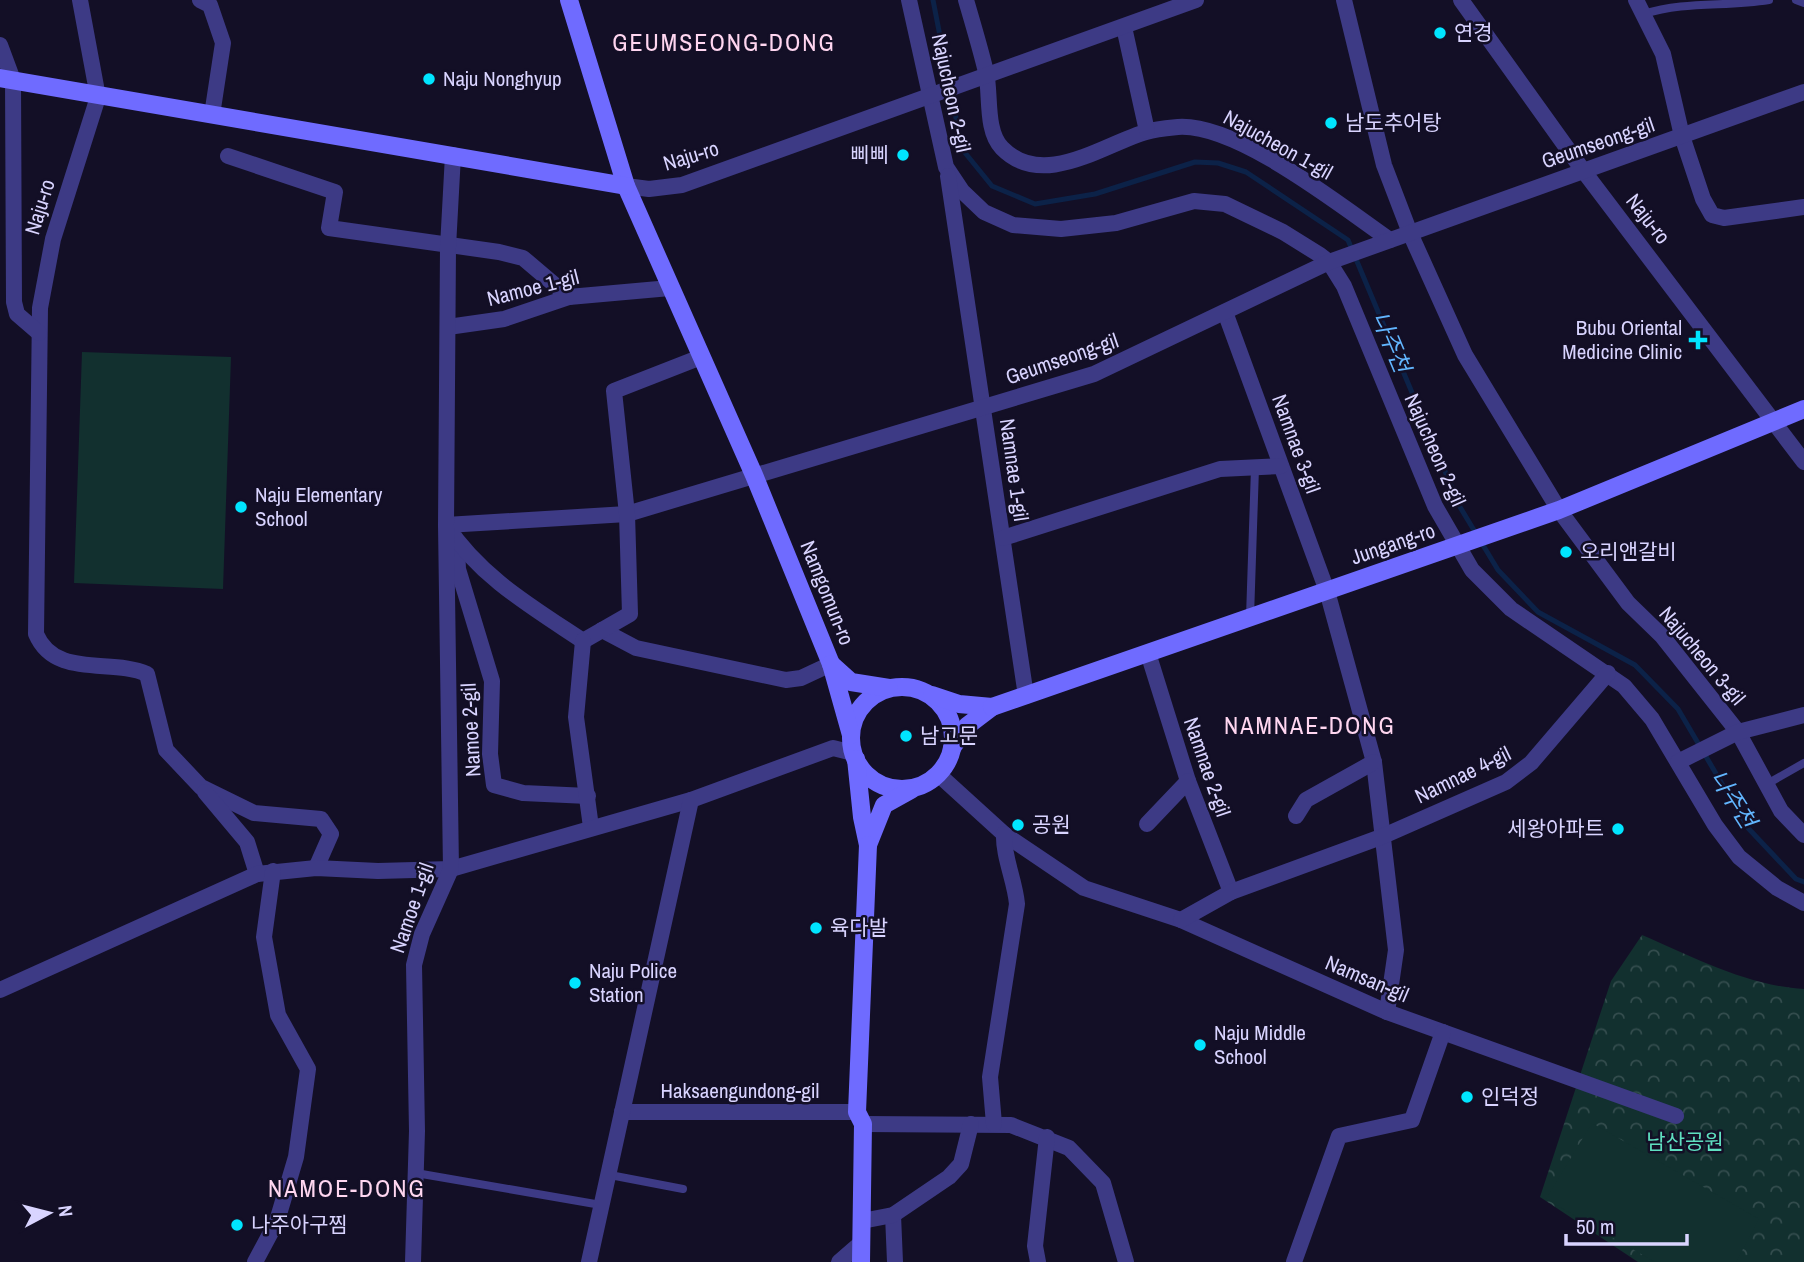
<svg xmlns="http://www.w3.org/2000/svg" width="1804" height="1262" font-family="'Archivo Narrow','Noto Sans KR',sans-serif">
	<defs>
		<pattern id="park-crowns" width="20" height="18" patternUnits="userSpaceOnUse" patternTransform="scale(1.75)"><rect width="20" height="18" fill="#12302f"/><path d="M2 6a3 3 0 1 1 6 0M12 15a3 3 0 1 1 6 0" fill="none" stroke="#344d4e"/></pattern>
	</defs>
	<rect width="100%" height="100%" fill="#130f26"/>
	<path fill="url(#park-crowns)" d="M1642,935C1693,957 1748,986 1804,989V1262H1638L1540,1197L1611,981Z"/>
	<g fill="#12302f">
		<path d="M82,352L231,357L223,589L74,583Z"/>
		<path d="M1592,1123L1759,1219L1736,1262H1655L1546,1199Z"/>
	</g>
	<g fill="none" stroke-linecap="round" stroke-linejoin="round">
		<path stroke="#0c2248" stroke-width="5" d="M933,0L962,149L992,186L1035,204L1095,194L1195,162L1218,163L1246,172L1348,240L1460,507L1498,570L1538,612L1635,665L1678,709L1748,828L1796,879L1804,882"/>
		<g stroke="#3d3a85" stroke-width="8">
			<path d="M1796,0L1804,3"/>
			<path d="M1644,14C1685,1 1726,7 1769,0"/>
			<path d="M1250,617L1255,468"/>
			<path d="M1767,784L1804,763"/>
			<path d="M416,1173L601,1205"/>
			<path d="M610,1175L683,1189"/>
		</g>
		<g stroke="#3d3a85" stroke-width="16">
			<path d="M80,0L98,97L53,239L40,308L36,634C55,679 112,658 147,674L166,750L201,787L254,813L321,819L331,834L316,868"/>
			<path d="M200,0L210,5L223,43L212,115"/>
			<path d="M909,0L946,167L962,191L984,212L1013,225L1061,229L1116,223L1194,201L1225,204L1283,232L1320,255L1329,262L1344,286L1435,506L1472,570L1511,609L1624,686L1652,719L1715,825L1739,857L1777,888L1804,903"/>
			<path d="M966,0C973,24 980,47 986,72C991,94 985,131 1002,148C1043,190 1104,144 1146,132C1156,129 1168,128 1178,127C1237,123 1341,206 1390,240"/>
			<path d="M1344,0L1384,165L1410,233L1465,355L1559,510L1628,603L1662,636L1738,732L1781,811L1804,835"/>
			<path d="M1461,0L1582,169L1804,462"/>
			<path d="M1636,0L1663,54L1682,136L1703,199L1712,215L1724,218L1804,207"/>
			<path d="M1124,27L1147,131"/>
			<path d="M0,45L13,80L14,302L17,314L39,333"/>
			<path d="M228,156L335,192L329,228L499,252L523,258L569,297"/>
			<path d="M948,176L1026,696"/>
			<path d="M626,186L649,189L682,185L1196,0"/>
			<path d="M1225,312L1327,591L1374,762L1396,950L1387,1012"/>
			<path d="M448,327L504,319L569,297L670,288"/>
			<path d="M1003,538L1220,469L1281,466"/>
			<path d="M457,549L458,569L492,681L490,754L494,785L523,793L588,796"/>
			<path d="M602,630L636,648L786,680L801,678L831,664"/>
			<path d="M583,641C532,607 480,577 446,525L627,514L1094,374L1329,262L1804,92"/>
			<path d="M583,641L630,614L627,514L614,391L701,357"/>
			<path d="M583,641L576,717L591,827"/>
			<path d="M1148,653L1188,781L1231,892"/>
			<path d="M1678,762L1738,732L1804,715"/>
			<path d="M938,774L1004,834L1084,888L1181,920L1387,1012L1676,1116"/>
			<path d="M205,792L247,842L257,874"/>
			<path d="M1296,816L1306,800L1374,762"/>
			<path d="M1147,824L1188,781"/>
			<path d="M1181,920L1231,892L1381,837L1506,782L1531,763L1608,673"/>
			<path d="M0,990L257,874L316,868L378,871L451,869L691,800"/>
			<path d="M622,1112H857"/>
			<path d="M863,1124L1011,1125L1069,1148L1103,1183L1126,1262"/>
			<path d="M994,1124L990,1077L1017,904C1015,881 1003,856 1004,834"/>
			<path d="M893,1215L895,1262"/>
			<path d="M862,1221L893,1215L949,1177L961,1164L971,1124"/>
			<path d="M255,1262L277,1221L296,1157L308,1069L278,1015L264,937L273,871"/>
			<path d="M413,1262L417,1131L414,965L422,934L451,869L446,525L448,247L453,155"/>
			<path d="M589,1262L691,800L833,748L853,753"/>
			<path d="M839,1262L862,1242"/>
			<path d="M1038,1262L1035,1246L1047,1137"/>
			<path d="M1294,1262L1339,1136L1412,1120L1443,1032"/>
		</g>
		<g stroke="#6f6bff" stroke-width="18">
			<path d="M569,0L626,186L754,475L831,664"/>
			<path d="M0,78L626,186"/>
			<circle cx="902" cy="738" r="51"/>
			<path d="M932,695L959,704L992,707L967,726L952,748"/>
			<path d="M992,707L1559,510L1804,409"/>
			<path d="M851,735L831,664L851,682L889,688"/>
			<path d="M856,759L862,817L868,845L884,805L911,790"/>
			<path d="M861,1262L863,1124L857,1112L868,845"/>
		</g>
	</g>
	<g fill="#00e5ff" stroke="#130f26" stroke-width="2.5">
		<circle cx="1440" cy="33" r="7"/>
		<circle cx="429" cy="79" r="7"/>
		<circle cx="1331" cy="123" r="7"/>
		<circle cx="903" cy="155" r="7"/>
		<path d="M1694.5 329.5h7v7h7v7h-7v7h-7v-7h-7v-7h7z"/>
		<circle cx="241" cy="507" r="7"/>
		<circle cx="1566" cy="552" r="7"/>
		<circle cx="906" cy="736" r="7"/>
		<circle cx="1018" cy="825" r="7"/>
		<circle cx="1618" cy="829" r="7"/>
		<circle cx="816" cy="928" r="7"/>
		<circle cx="575" cy="983" r="7"/>
		<circle cx="1200" cy="1045" r="7"/>
		<circle cx="1467" cy="1097" r="7"/>
		<circle cx="237" cy="1225" r="7"/>
	</g>
	<g text-anchor="middle" stroke-width="5" stroke-linejoin="round" paint-order="stroke">
		<g font-size="21" fill="#d9d4ff" stroke="#130f26" text-anchor="start">
			<text x="1454" y="40">연경</text>
			<text x="443" y="86">Naju Nonghyup</text>
			<text x="1345" y="130">남도추어탕</text>
			<text x="889" y="162" text-anchor="end">삐삐</text>
			<text x="1682" y="335" text-anchor="end">Bubu Oriental<tspan x="1682" dy="24">Medicine Clinic</tspan></text>
			<text x="255" y="502">Naju Elementary<tspan x="255" dy="24">School</tspan></text>
			<text x="1580" y="559">오리앤갈비</text>
			<text x="920" y="743">남고문</text>
			<text x="1032" y="832">공원</text>
			<text x="1604" y="836" text-anchor="end">세왕아파트</text>
			<text x="830" y="935">육다발</text>
			<text x="589" y="978">Naju Police<tspan x="589" dy="24">Station</tspan></text>
			<text x="1214" y="1040">Naju Middle<tspan x="1214" dy="24">School</tspan></text>
			<text x="1481" y="1104">인덕정</text>
			<text x="251" y="1232">나주아구찜</text>
		</g>
		<g font-size="21" fill="#d9d4ff" stroke="#130f26">
			<text transform="translate(951 93) rotate(78)" y="7">Najucheon 2-gil</text>
			<text transform="translate(1598 143) rotate(-19)" y="7">Geumseong-gil</text>
			<text transform="translate(1278 145) rotate(29)" y="7">Najucheon 1-gil</text>
			<text transform="translate(691 156) rotate(-17)" y="7">Naju-ro</text>
			<text transform="translate(40 207) rotate(-73)" y="7">Naju-ro</text>
			<text transform="translate(1648 219) rotate(52)" y="7">Naju-ro</text>
			<text transform="translate(533 288) rotate(-14)" y="7">Namoe 1-gil</text>
			<text transform="translate(1062 359) rotate(-19)" y="7">Geumseong-gil</text>
			<text transform="translate(1296 444) rotate(70)" y="7">Namnae 3-gil</text>
			<text transform="translate(1435 450) rotate(66)" y="7">Najucheon 2-gil</text>
			<text transform="translate(1014 470) rotate(82)" y="7">Namnae 1-gil</text>
			<text transform="translate(1393 544) rotate(-19)" y="7">Jungang-ro</text>
			<text transform="translate(827 593) rotate(68)" y="7">Namgomun-ro</text>
			<text transform="translate(1702 656) rotate(50)" y="7">Najucheon 3-gil</text>
			<text transform="translate(471 730) rotate(-93)" y="7">Namoe 2-gil</text>
			<text transform="translate(1207 767) rotate(71)" y="7">Namnae 2-gil</text>
			<text transform="translate(1463 775) rotate(-26)" y="7">Namnae 4-gil</text>
			<text transform="translate(412 908) rotate(-71)" y="7">Namoe 1-gil</text>
			<text transform="translate(1367 979) rotate(23)" y="7">Namsan-gil</text>
			<text x="740" y="1098">Haksaengundong-gil</text>
		</g>
		<g font-size="21" fill="#5fe0c0" stroke="#130f26">
			<text x="1685" y="1149">남산공원</text>
		</g>
		<g font-size="23" font-style="italic" fill="#62b6ff" stroke="#130f26">
			<text transform="translate(1391 342) rotate(67)" y="8">나주천</text>
			<text transform="translate(1733 799) rotate(57)" y="8">나주천</text>
		</g>
		<g font-size="24" letter-spacing="2" fill="#ffd6f0" stroke="#130f26">
			<text x="724" y="51">GEUMSEONG-DONG</text>
			<text x="1310" y="734">NAMNAE-DONG</text>
			<text x="347" y="1197">NAMOE-DONG</text>
		</g>
	</g>
	<g transform="translate(49 1213) rotate(83)" stroke="#130f26" stroke-width="5" paint-order="stroke">
	<path d="M0-5L12 26L0 18L-12 26Z" fill="#d9d4ff"/>
	<text y="-10" font-size="19" font-weight="bold" text-anchor="middle" fill="#d9d4ff">N</text>
	</g>
	<path d="M1566 1234v10h121v-10" fill="none" stroke="#d9d4ff" stroke-width="3.5"/>
	<text x="1576" y="1234" font-size="21" fill="#d9d4ff" stroke="#130f26" stroke-width="5" paint-order="stroke">50 m</text>
</svg>
